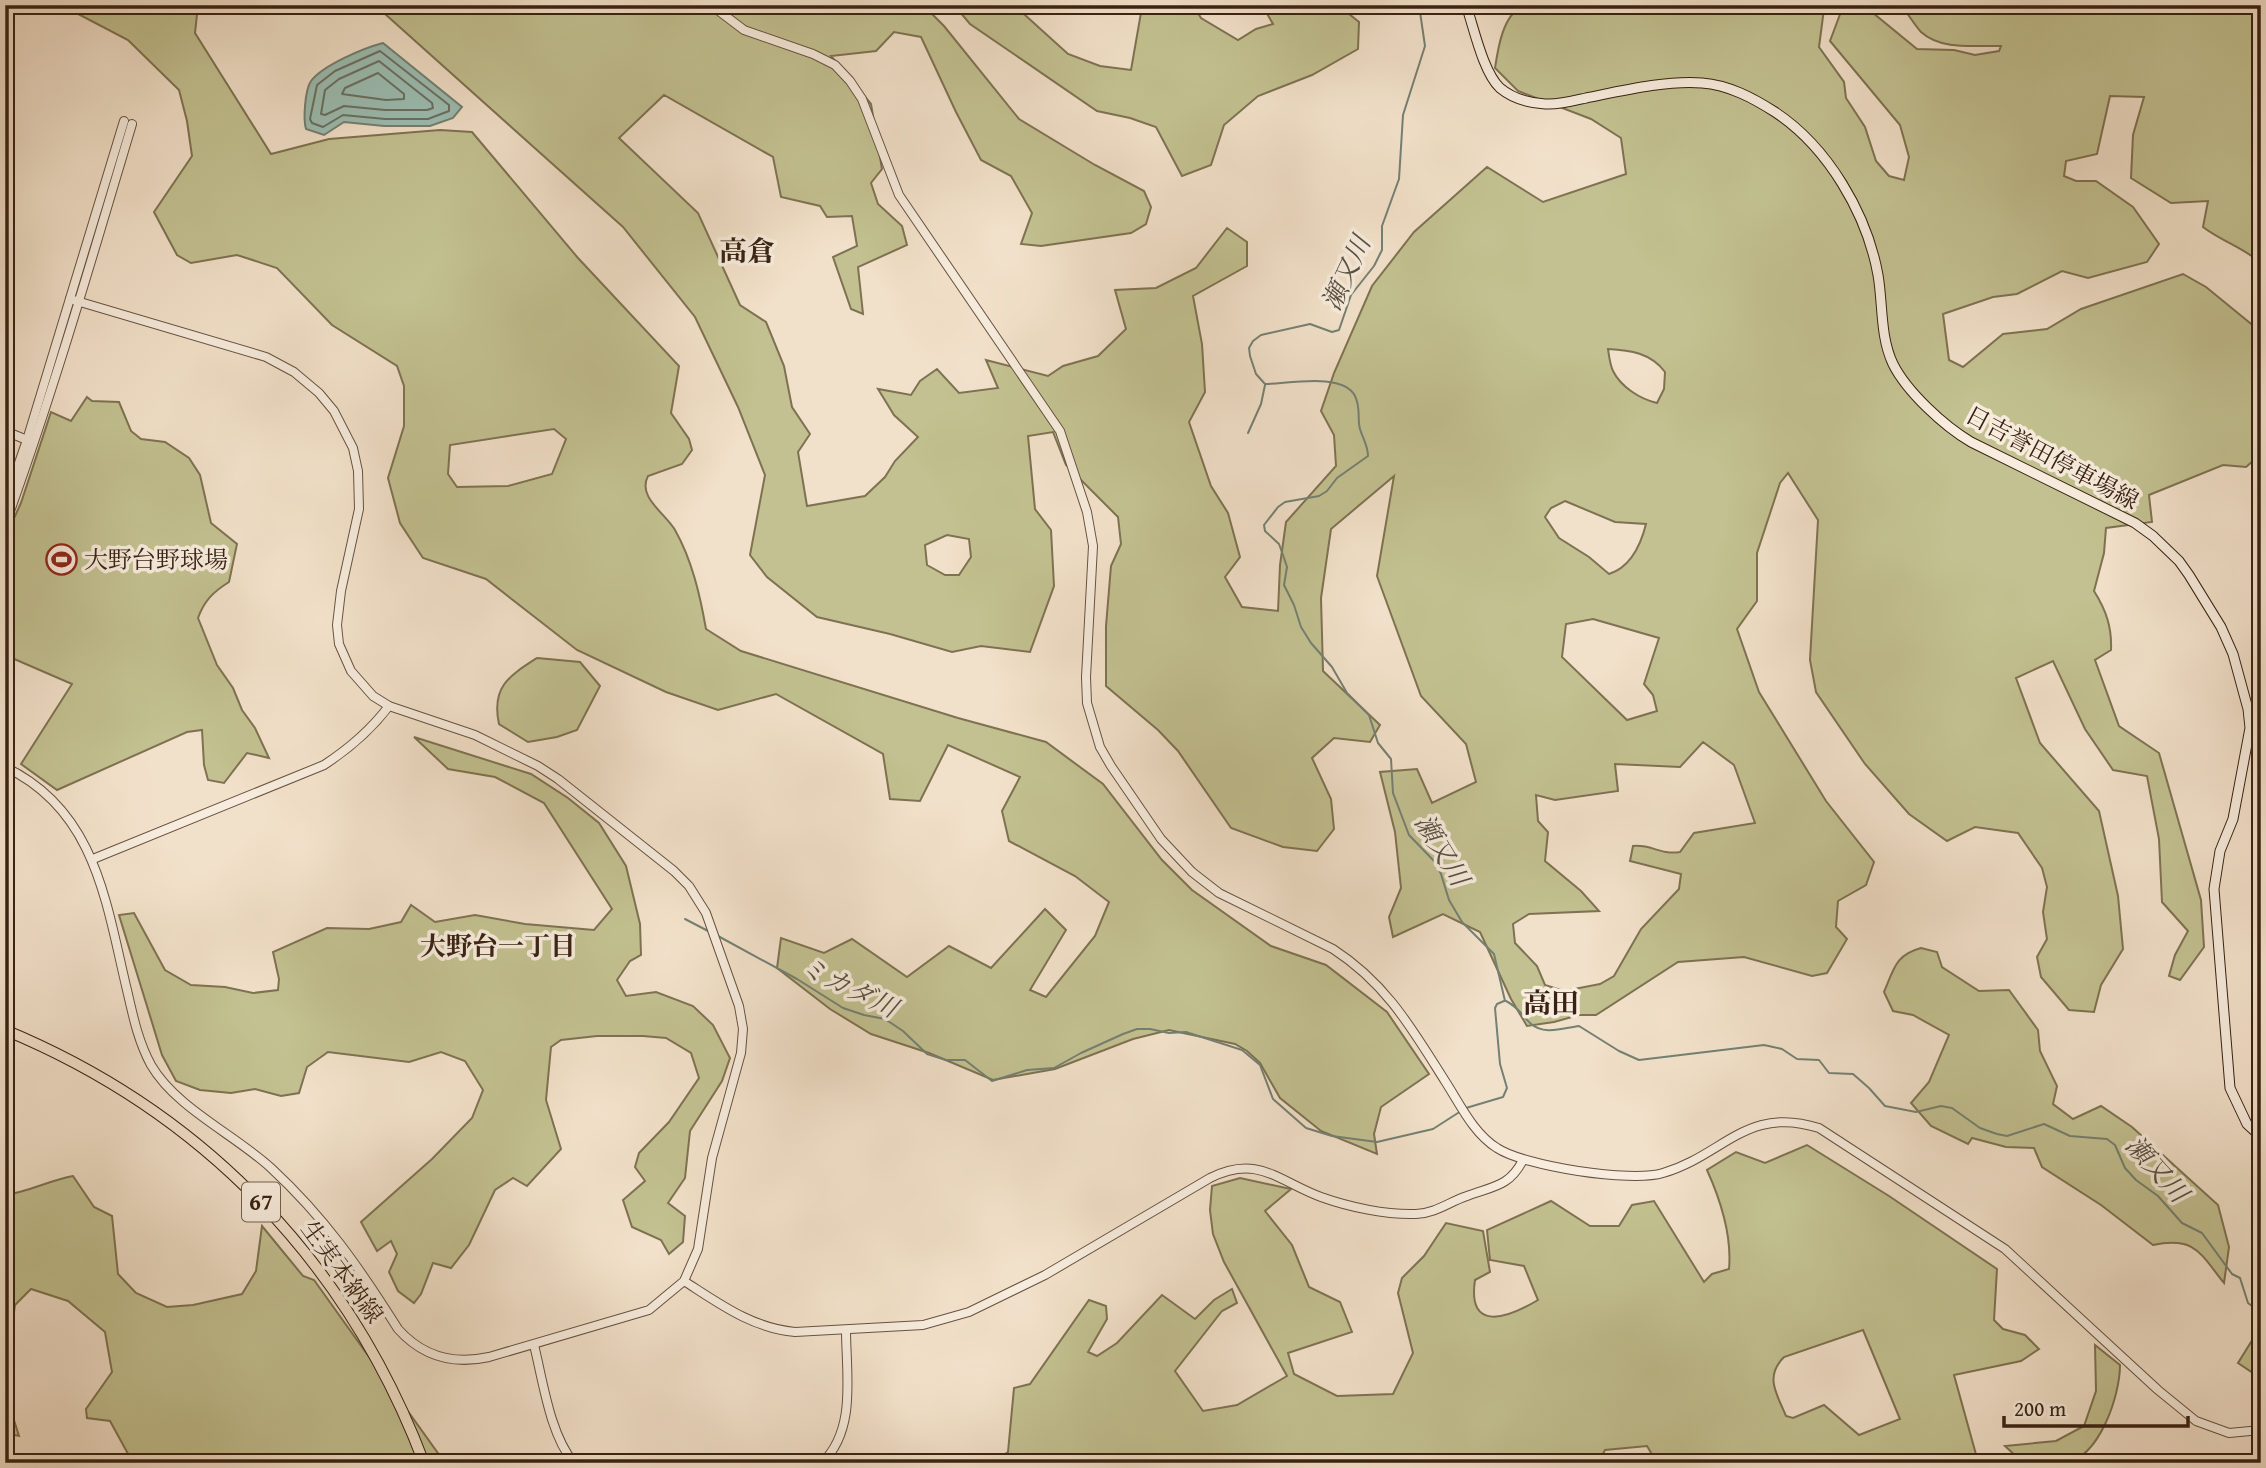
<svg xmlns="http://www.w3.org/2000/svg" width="2266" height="1468" font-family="'Gentium Book Plus','Noto Serif JP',serif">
	<rect width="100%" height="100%" fill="#f2e1ca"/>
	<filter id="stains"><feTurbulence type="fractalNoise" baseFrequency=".00286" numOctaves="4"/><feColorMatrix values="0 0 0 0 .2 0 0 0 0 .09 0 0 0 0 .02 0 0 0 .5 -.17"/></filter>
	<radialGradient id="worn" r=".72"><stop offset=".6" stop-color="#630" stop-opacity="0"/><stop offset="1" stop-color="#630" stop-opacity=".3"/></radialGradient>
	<g fill="#c3c191" stroke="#7e7252" stroke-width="2" fill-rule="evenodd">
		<path d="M61,5H198L195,33L271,154L329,139L440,130L472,132L578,258L679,366L671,413L689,439L692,450L682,464L648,476C637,497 665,513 675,530C692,560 700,595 706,629L741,651L958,718L1046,742L1103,784L1162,860L1192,890L1271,946L1326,965L1387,1012L1429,1074L1381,1107L1374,1134L1377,1154L1321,1131L1280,1098L1260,1063L1247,1051L1235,1044L1169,1030L1133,1039L1055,1069L993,1080L929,1053L871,1034L830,1009L777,968L781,938L824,953L852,939L907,977L949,946L991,968L1045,909L1066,930L1030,990L1046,997L1095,936L1109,902L1075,876L1009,841L1002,811L1020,777L948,745L920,801L890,799L883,754L776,694L718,710L666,692L577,650L486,579L423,558L400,523L388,478L404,426V386L397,366L332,325L277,268L237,255L191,263L177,255L154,212L192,156L187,121L179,90L128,40ZM554,429L566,439L552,474L508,486L457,487L448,474L450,445Z"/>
		<path d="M375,5H923L944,26L1019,119L1095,165L1144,191L1151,207L1146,224L1131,233L1041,246L1021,244L1032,213L1011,176L981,160L956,112L921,37L894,32L876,51L831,56L871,104L882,169L871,183L878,204L902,226L907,245L858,267L863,314L851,309L833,257L857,246L852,216L827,217L820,206L781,197L773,157L664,95L619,138L698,213L740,305L766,322L784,366L792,407L810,434L798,452L807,506L865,496L885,477L895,461L918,437L894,415L878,389L911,395L920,381L937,369L959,393L998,388L986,360L1048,376L1063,366L1098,356L1126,329L1115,290L1156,288L1196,268L1227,228L1247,242V266L1193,296L1202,344L1205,392L1189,422L1211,486L1228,513L1240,557L1225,577L1242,607L1278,611L1280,565L1286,522L1336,466L1334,435L1321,411L1334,373L1372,286L1414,232L1487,167L1543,202L1626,174L1621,138L1591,119L1518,91L1495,68C1498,48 1503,14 1524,5H1822L1824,9L1819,47L1844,82L1846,98L1865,127L1876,161L1889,176L1904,180L1909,157L1900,125L1830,41L1842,9L1873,13L1917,49L1954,50L1975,55L1999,51L2001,46C1976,45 1942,51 1921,32C1914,24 1908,14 1901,5H2261V263C2244,248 2221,241 2203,227L2208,201L2171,203L2131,178L2133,135L2144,97L2110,96L2097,154L2066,161L2064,176L2076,181H2096L2133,207L2159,244L2147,262L2088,278L2062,271L2017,294L1993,297L1943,314L1949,360L1963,367L2003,334L2047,329L2081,309L2183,274L2206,287L2261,332V454L2246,467L2223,465L2149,495L2152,522L2106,528L2104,553L2094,591C2106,610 2112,627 2111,650L2095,660L2119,726L2159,753L2201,900L2204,947L2180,980L2169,976L2175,955L2188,931L2162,902L2159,839L2147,776L2113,770L2085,729L2053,661L2016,678L2040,743L2099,811L2118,896L2123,949L2101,985L2094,1012L2069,1010L2041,977L2037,957L2047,939L2043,912L2047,887L2042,868L2018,833L1975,827L1947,841L1909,814L1865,764L1816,692L1810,660L1818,520L1788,473L1780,483L1757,553V601L1737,629L1759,692L1826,801L1874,862L1866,885L1838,901L1836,927L1847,939L1827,973L1812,976L1744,957L1678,962L1596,1015H1579L1554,1022L1527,1026L1511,999L1480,932L1443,914L1393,937L1389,917L1401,888L1395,832L1380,772L1417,769L1432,803L1476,782L1466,744L1421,696L1377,576L1394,476L1331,529L1321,598L1323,671L1380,725L1370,742L1334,738L1312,758L1331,799L1334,829L1317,851L1283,847L1231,828L1178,751L1158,730L1106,686V626L1111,566L1121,544L1118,517L1066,465L1053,432L1028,436L1035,509L1051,530L1054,586L1030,652L981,646L952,652L890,634L817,617L767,577L750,555L765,475L738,407L695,317L623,227ZM1608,349C1630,350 1651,353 1665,372L1664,389L1657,403C1640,399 1621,387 1613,371C1610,365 1609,356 1608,349ZM1565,501L1615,522L1646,524C1641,544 1631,567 1609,574L1589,557L1559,538L1545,517L1551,508ZM947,535L969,539L971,557L959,575H945L927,565L925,545ZM1593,619L1659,638L1644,684L1653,695L1657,711L1627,720L1562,657L1566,624ZM1703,742L1734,765L1755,823L1694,833L1680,852C1659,855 1652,844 1633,846L1630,861L1681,874L1679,889L1641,929L1614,976L1600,984L1564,991L1545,985L1537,966L1515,943L1513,924L1529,914L1599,911L1581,891L1545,861L1548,832L1538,821L1536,795L1555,800L1618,791L1615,764L1680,767Z"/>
		<path d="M954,5H1014L1068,54L1100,66L1131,70L1142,7L1139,5H1193L1201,18L1238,40L1256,29L1273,24L1262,5H1338L1359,22L1358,49L1312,75L1258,96L1224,125L1211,165L1182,176L1156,127L1130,118L1097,111L970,24Z"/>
		<path d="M87,397L92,401L119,402L131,431L141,439L165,442L189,458L200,475L211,523L237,544L229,582C213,592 204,601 198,618L217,665L233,688L242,710L255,728L269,758L247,753L224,783L208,780L204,765L202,730L187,732L57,790L21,764L72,684L5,655V538L21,503L51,412L71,421Z"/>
		<path d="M537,658L580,662L600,686L577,730L557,737L528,742L499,724C491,687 509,676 537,658Z"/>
		<path d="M414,737L531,774L568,798L599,823L626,866L640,924L641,955L630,961L617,980L626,996L656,992L693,1006L713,1025L730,1058L722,1081L690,1131L685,1178L668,1203L685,1216L683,1242L669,1254L661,1240L632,1227L623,1200L645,1181L635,1167L639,1153L669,1122L699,1078L691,1053L666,1038L643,1036H597L561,1040L551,1047L546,1100L561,1149L527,1186L513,1178L495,1190L469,1245L451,1268L433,1263L421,1294L414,1303L398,1291L389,1272L397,1254L391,1241L377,1251L361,1222L432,1159L472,1118L483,1090L465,1061L441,1052L409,1062L328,1052L307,1067L299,1093L281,1096L255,1089L231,1093L200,1090L176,1081L162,1055L119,915L134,913L165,970L191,985L225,987L253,993L278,990L279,979L273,952L327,928L369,929L401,922L411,905L435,922L475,915L525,924L594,930L612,909L544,803L495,777L448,769Z"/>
		<path d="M1921,948L1937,952L1942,967L1979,991L2009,990L2038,1030L2040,1051L2057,1086L2053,1104L2073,1119L2101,1106L2132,1127L2218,1205L2229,1247L2224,1283C2200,1253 2195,1236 2153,1245L2101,1205L2042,1167L2034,1148L2006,1147L1972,1138L1968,1144L1931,1126L1911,1103L1929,1082L1949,1035L1913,1015L1893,1011L1884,992C1894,969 1895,955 1921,948Z"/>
		<path d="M1807,1145L1889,1196L1997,1269L1994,1320L2003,1329L2025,1335L2039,1349L2021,1361L1954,1375L1977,1458L1968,1463H1657L1647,1446L1605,1450L1598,1463H992L1008,1452L1014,1388L1030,1384L1089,1300L1106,1306L1107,1319L1088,1352L1097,1356L1117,1343L1162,1295L1195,1319L1214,1300L1232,1289L1237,1303L1222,1311L1175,1371L1203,1411L1237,1405L1287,1376L1224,1262L1213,1234L1210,1210L1212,1186L1240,1178L1291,1189L1265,1211L1292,1245L1309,1287L1340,1302L1352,1332L1288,1353L1294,1374L1337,1396L1393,1394L1413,1353L1398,1293L1402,1278L1424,1256L1446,1223L1483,1231L1490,1272L1475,1280C1467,1333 1508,1318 1538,1300L1524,1266L1490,1260L1487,1230L1551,1201L1590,1226H1619L1632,1205L1654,1201L1704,1282L1712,1274L1729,1269C1732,1236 1721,1201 1707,1170L1736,1152L1765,1163ZM1863,1330L1900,1419L1859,1435L1824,1405L1793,1418L1786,1416C1777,1394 1764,1377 1784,1357Z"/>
		<path d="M73,1176L94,1207L112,1216L118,1274L136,1293L167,1307L193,1305L242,1294L256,1271L262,1226L303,1276L314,1280L445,1463H133L110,1421L87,1418L86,1409L112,1372L105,1332L68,1301L31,1289L15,1305L5,1373V1195C29,1192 50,1180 73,1176Z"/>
		<path d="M2261,1326V1376L2259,1377L2238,1363Z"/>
		<path d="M2095,1345L2120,1365C2120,1395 2100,1457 2065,1463C2049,1465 2031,1463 2016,1463L2018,1458L2005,1446L2056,1441L2084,1426L2096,1391Z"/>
		<path d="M5,1392L19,1436L5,1433Z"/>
	</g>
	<path fill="#9cbeb3" stroke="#748073" stroke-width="2" d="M383,43L462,107L453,118L430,126H384L344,122L324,135L306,129C303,119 305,90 311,81C323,65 364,48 383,43Z"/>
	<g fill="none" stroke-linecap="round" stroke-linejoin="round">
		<g stroke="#6a7063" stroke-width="2">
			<path d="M380,51L449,105V111L428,119H385L343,115L323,127L312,123L310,119L317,85L335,71Z"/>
			<path d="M379,61L432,103L433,108L427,110H385L344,106L325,115L321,114L325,90L339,79Z"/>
			<path d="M378,73L404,94V99L386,100L342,94L345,88Z"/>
		</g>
		<g stroke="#748073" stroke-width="2">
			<path d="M1419,5L1425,46L1403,115L1399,179L1382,226V250L1374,266L1351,295L1339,330L1332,332L1310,324L1261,335L1253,341L1249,348L1250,356L1256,374L1265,384C1287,384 1343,372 1355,396C1361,408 1357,418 1360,429C1363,439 1368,446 1368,456L1337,478L1327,491L1319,496L1285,502L1278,507L1264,525L1265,531L1279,544L1283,555L1287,567L1284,585L1294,605L1301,627L1311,643L1332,667L1347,693L1369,715L1378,743L1391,759L1393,793L1409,835L1435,862L1441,874L1449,900L1462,922L1494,954L1505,1001"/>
			<path d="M1248,433L1261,404L1265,385"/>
			<path d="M685,919L710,932"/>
			<path d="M718,936L797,979L843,1008L864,1015L885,1019L903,1031L927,1054L946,1060H965L992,1081L1027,1070L1054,1068L1081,1053L1123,1034L1137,1029H1150L1169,1033L1186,1032L1242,1050L1260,1065L1273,1099L1306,1128L1332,1136L1377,1142L1433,1129L1461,1111"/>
			<path d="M1506,1001C1518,1007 1521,1014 1530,1023C1544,1036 1563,1028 1579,1026L1619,1051L1639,1060L1764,1045L1782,1049L1797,1059L1819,1060L1829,1073L1853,1074L1869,1088L1885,1106L1916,1112L1941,1106L1952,1108L1980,1128L1997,1134L2007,1136L2044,1124L2070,1136L2107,1139L2115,1145L2125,1168L2136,1180L2158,1196L2182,1223L2202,1233L2232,1274L2240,1278L2248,1303L2261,1313"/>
			<path d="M1466,1108L1503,1097L1507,1088L1500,1064L1495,1008L1497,1004L1504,1001"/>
		</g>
		<defs>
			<g id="tertiary">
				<path d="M711,5L744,30L813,54L835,65L850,81L862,99L899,195L1060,431L1087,512L1093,546L1086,677L1087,703L1100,747L1111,766L1161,839L1192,872L1219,893L1333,949C1387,984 1412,1029 1445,1081C1460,1104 1473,1133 1497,1148C1524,1166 1631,1183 1663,1173C1724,1155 1747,1105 1819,1128L2005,1249L2158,1390L2196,1421L2229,1433L2261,1430"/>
				<path d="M5,431L27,440"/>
				<path d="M5,503L27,440L124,121"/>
				<path d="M5,525C53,393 92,258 132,124"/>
				<path d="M5,767C96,810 106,903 127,990C133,1016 138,1041 151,1065C176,1108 234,1134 271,1168C325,1218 359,1267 398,1329C423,1357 453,1365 489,1357L649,1310L684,1281L698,1249L712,1158L741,1053L743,1029L739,1006L706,913L689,886L674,871L558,779L538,766L475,735L389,706L373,696L351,671L339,644L337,625L341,591L359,509L358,471L353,448L334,411L319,393L294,372L266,357L70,299"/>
				<path d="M93,859L324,765C350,748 370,731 389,706"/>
				<path d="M684,1281C720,1304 752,1328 795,1332L923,1325L969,1312L1045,1275L1210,1178C1258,1154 1278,1181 1321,1197C1349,1207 1386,1215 1416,1214C1436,1213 1449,1202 1467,1196C1493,1186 1509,1187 1523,1160"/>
				<path d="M534,1345C543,1381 550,1435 574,1463"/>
				<path d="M822,1463C857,1429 846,1374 846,1330"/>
			</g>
			<path id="secondary" d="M1466,5C1474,28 1483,72 1500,88C1512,98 1529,103 1545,104C1558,105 1573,101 1586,98C1621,91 1667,80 1702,83C1729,85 1753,98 1775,112C1828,147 1867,214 1878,275C1883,304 1880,337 1893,364C1907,392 1944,426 1971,442L2135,523L2153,536L2179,561L2189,575L2221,627L2233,654L2248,709L2250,728L2233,819L2220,851L2214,889L2230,1088L2247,1124L2261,1137"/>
			<path id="primary" d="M5,1030C203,1112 348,1262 424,1463"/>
		</defs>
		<use href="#tertiary" stroke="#675241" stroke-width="10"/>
		<use href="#secondary" stroke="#392213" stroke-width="11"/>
		<use href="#primary" stroke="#392213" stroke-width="12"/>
		<use href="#tertiary" stroke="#f7ecdd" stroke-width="8"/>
		<use href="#secondary" stroke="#f7ecdd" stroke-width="9"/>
		<use href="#primary" stroke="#f2e1ca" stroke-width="10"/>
	</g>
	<defs>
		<symbol id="stadium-ring" viewBox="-11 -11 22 22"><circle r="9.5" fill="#f7ecdd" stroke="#8f2418" stroke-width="1.5"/><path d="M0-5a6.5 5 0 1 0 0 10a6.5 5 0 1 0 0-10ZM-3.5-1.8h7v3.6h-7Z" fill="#8f2418"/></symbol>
	</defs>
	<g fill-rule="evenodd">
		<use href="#stadium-ring" x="44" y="542" width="35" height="35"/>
	</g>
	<g text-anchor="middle" stroke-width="7" stroke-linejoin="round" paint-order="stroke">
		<rect fill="#f7ecdd" stroke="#725f50" stroke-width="2" x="242" y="1182.5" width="38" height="39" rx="5"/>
		<g font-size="23" font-weight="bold" fill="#392213">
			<text x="261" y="1210">67</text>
		</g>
		<g font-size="24" fill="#392213" stroke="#f7ecdd">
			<text transform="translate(2052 458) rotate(28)" y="8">日吉誉田停車場線</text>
			<text transform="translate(342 1272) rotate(54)" y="8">生実本納線</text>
		</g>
		<g font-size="24" fill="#392213" stroke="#f7ecdd" text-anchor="start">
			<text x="84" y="568">大野台野球場</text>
		</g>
		<g font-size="26" font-style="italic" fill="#575143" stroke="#f7ecdd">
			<text transform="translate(1346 273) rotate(-65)" y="9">瀬又川</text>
			<text transform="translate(1442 850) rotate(59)" y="9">瀬又川</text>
			<text transform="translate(849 987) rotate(26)" y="9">ミカダ川</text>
			<text transform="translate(2157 1169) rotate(48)" y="9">瀬又川</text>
		</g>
		<g font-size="26" font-weight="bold" fill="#392213" stroke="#f7ecdd">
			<text x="498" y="955">大野台一丁目</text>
		</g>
		<g font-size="28" font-weight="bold" fill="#392213" stroke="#f7ecdd">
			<text x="747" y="261">高倉</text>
			<text x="1551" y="1013">高田</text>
		</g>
	</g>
	<rect width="2266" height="1468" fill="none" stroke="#f2e1ca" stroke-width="28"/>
	<rect x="7" y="7" width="2252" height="1454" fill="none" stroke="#392213" stroke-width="3.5"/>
	<rect x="14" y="14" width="2238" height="1440" fill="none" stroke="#392213" stroke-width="2"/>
	<path d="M2004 1416v10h184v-10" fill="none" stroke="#392213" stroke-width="3.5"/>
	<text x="2014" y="1416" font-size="21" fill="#392213" stroke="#f7ecdd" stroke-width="5" paint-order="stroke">200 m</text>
	<rect width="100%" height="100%" filter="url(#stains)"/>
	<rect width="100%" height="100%" fill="url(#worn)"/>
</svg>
